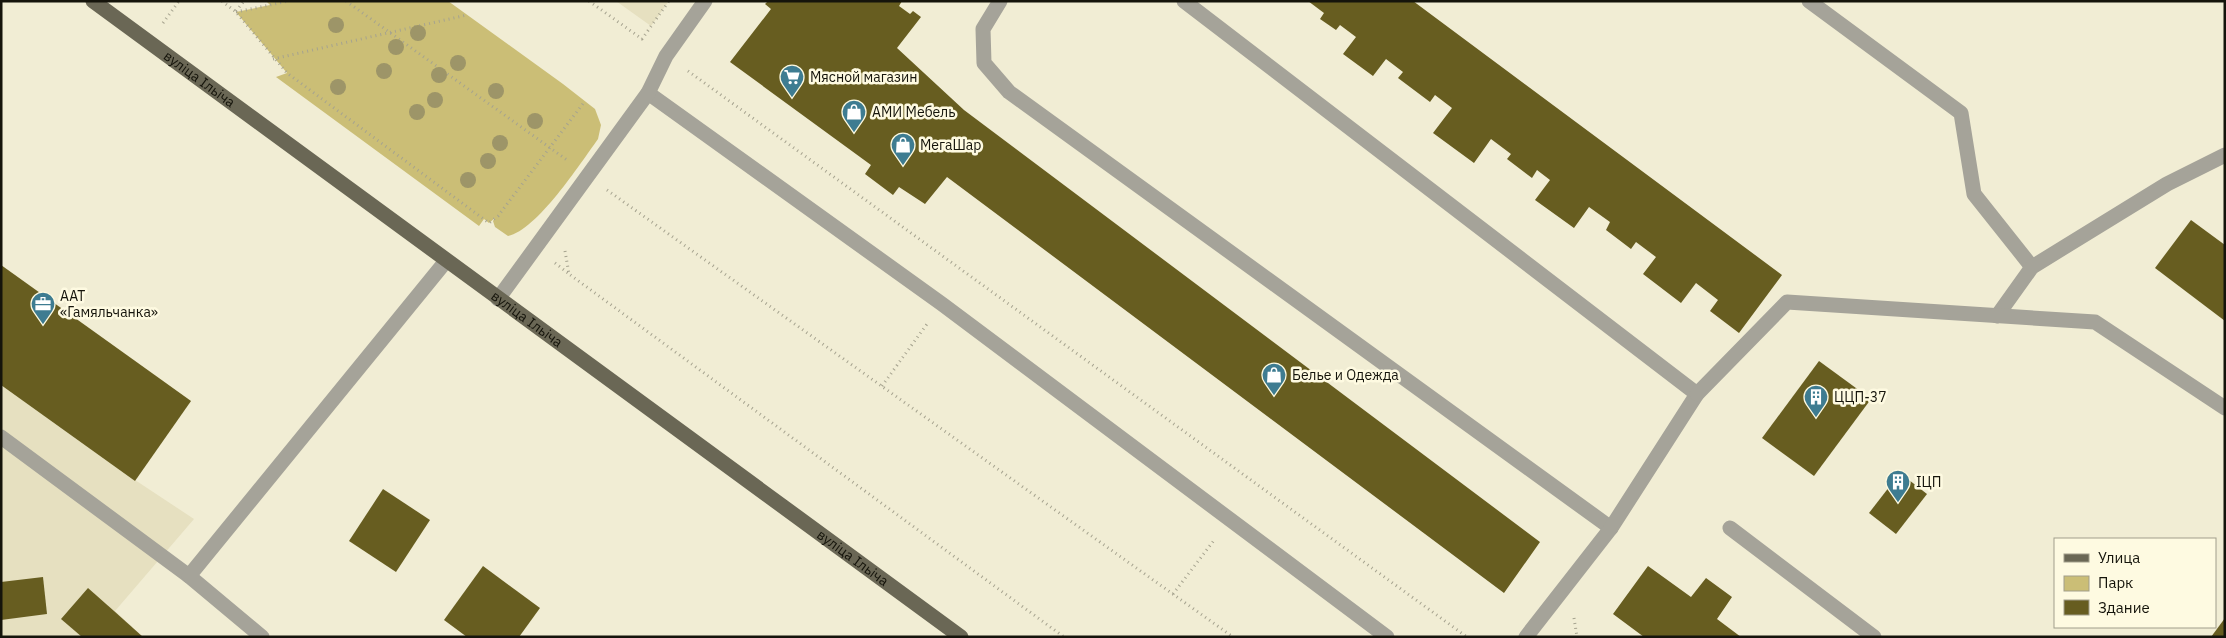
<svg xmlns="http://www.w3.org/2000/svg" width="2226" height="638" font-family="'IBM Plex Sans',sans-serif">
	<rect width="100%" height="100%" fill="#f1edd4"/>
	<g fill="#e6e0c0">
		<path d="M616,1H669L651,26Z"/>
		<path d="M1,265L191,401L135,480L194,519L115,611L143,637H1Z"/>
	</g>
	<path fill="#cbbe76" d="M266,1H448L563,84L595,109L601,125L598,139C580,164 537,230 508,236L495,227L493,221L495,218L489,223L484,219L479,226L276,77L287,73L236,12L270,5Z"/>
	<g fill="#675d20">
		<path d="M768,1H902L899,6L910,14L913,11L921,17L897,48L964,110L1540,542L1504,593L947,177L925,204L899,187L893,195L865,174L871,165L730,62L771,9L765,4Z"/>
		<path d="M1308,1H1413L1782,275L1739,333L1710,311L1718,300L1696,283L1681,303L1643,274L1656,257L1636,242L1631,249L1606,230L1610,222L1589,207L1574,228L1535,200L1550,180L1537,170L1532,178L1507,159L1511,154L1491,139L1474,163L1433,133L1452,108L1435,95L1430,102L1398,78L1403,72L1386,59L1373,76L1343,54L1356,37L1340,25L1336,30L1320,19L1324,13Z"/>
		<path d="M2191,220L2225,245V321L2155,268Z"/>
		<path d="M1,265L191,401L135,481L1,385Z"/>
		<path d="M1819,361L1871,399L1814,476L1762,438Z"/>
		<path d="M1900,473L1927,494L1896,534L1869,513Z"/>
		<path d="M383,489L430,520L396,572L349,541Z"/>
		<path d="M483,566L540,608L519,637H467L444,620Z"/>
		<path d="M1648,566L1691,597L1706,578L1732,597L1717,619L1741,637H1644L1613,614Z"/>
		<path d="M43,577L47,614L1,620V582Z"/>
		<path d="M88,588L114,611L143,637H82L61,619Z"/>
		<path d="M2225,618V637H2211Z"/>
	</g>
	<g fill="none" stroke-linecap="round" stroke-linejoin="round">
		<g stroke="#a6a38f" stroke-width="3" stroke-dasharray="1 4" stroke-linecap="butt">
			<path d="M222,1L236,12L287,73L489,223L498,216L585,101"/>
			<path d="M346,1L567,160"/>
			<path d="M589,1L642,39L669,1"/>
			<path d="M236,11L244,1"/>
			<path d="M236,12L289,1"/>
			<path d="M163,23L179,1"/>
			<path d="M273,59L467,15"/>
			<path d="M688,71L1467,637"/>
			<path d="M607,190L1233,637"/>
			<path d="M565,251L569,274L1064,637"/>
			<path d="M555,263L568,273"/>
			<path d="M882,386L927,324"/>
			<path d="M1173,594L1215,539"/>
			<path d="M1574,618L1577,637"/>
		</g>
		<g stroke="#a5a399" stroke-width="15">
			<path d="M1000,1L983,29L984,63L1009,92L1611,528"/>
			<path d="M1184,1L1697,394L1611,528L1526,637"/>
			<path d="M1809,1L1961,113L1974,194L2032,267"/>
			<path d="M648,93L942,304L1387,637"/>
			<path d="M498,299L648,93L666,56L705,1"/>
			<path d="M1997,316L2032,267L2167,184L2225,155"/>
			<path d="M1697,394L1787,302L2095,322L2225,408"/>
			<path d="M1,437L189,576"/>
			<path d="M1730,528L1874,637"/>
			<path d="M262,637L189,576L446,261"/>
		</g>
		<path stroke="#6a6755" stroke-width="15" id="s1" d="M93,1L961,637"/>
	</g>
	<g fill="#9d9568">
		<circle cx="336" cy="25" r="8"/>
		<circle cx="418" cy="33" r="8"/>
		<circle cx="396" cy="47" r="8"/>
		<circle cx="458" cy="63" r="8"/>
		<circle cx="384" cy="71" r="8"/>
		<circle cx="439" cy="75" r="8"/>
		<circle cx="338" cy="87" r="8"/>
		<circle cx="496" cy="91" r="8"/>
		<circle cx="435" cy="100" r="8"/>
		<circle cx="417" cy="112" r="8"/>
		<circle cx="535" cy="121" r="8"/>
		<circle cx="500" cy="143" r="8"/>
		<circle cx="488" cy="161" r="8"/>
		<circle cx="468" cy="180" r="8"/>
	</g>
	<defs>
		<symbol id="supermarket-pin" viewBox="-11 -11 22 30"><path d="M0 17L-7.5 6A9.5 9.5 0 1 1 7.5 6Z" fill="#3e7c91" stroke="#fefae1"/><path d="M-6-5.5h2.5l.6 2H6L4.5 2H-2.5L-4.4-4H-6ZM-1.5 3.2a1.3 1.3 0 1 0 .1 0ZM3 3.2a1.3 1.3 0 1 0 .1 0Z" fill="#fff"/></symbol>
		<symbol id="shop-pin" viewBox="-11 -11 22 30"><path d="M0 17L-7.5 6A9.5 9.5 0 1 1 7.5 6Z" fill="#3e7c91" stroke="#fefae1"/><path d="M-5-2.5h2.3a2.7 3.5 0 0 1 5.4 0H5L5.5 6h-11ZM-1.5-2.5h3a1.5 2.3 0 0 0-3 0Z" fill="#fff"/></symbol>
		<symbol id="office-pin" viewBox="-11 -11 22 30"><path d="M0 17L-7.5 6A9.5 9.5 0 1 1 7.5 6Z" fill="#3e7c91" stroke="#fefae1"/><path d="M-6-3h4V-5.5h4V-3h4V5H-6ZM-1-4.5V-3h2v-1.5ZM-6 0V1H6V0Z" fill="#fff"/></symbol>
		<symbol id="building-pin" viewBox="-11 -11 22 30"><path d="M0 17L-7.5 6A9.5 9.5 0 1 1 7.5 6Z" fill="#3e7c91" stroke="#fefae1"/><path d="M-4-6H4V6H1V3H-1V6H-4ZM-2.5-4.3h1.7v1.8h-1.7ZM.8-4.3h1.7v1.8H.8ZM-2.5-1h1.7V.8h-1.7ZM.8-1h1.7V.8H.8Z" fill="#fff"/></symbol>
	</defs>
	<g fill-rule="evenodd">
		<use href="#supermarket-pin" x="778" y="63" width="28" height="38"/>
		<use href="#shop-pin" x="840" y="98" width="28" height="38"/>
		<use href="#shop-pin" x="889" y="131" width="28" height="38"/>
		<use href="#office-pin" x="29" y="290" width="28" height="38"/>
		<use href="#shop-pin" x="1260" y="361" width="28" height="38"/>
		<use href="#building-pin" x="1802" y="383" width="28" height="38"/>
		<use href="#building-pin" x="1884" y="468" width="28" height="38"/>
	</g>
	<g text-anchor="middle" stroke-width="5" stroke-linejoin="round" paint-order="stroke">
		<g font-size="14" fill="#15140b" stroke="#fefae1" text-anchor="start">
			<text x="810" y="82">Мясной магазин</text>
			<text x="872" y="117">АМИ Мебель</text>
			<text x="920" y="150">МегаШар</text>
			<text x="60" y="301">ААТ<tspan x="60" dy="16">«Гамяльчанка»</tspan></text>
			<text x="1292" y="380">Белье и Одежда</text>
			<text x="1834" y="402">ЦЦП-37</text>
			<text x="1916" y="487">ІЦП</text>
		</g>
		<g font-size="14" fill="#15140b" stroke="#fefae1">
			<text dy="5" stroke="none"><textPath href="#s1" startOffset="132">вуліца Ільіча</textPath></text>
			<text dy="5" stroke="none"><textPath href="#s1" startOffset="538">вуліца Ільіча</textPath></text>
			<text dy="5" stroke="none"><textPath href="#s1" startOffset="942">вуліца Ільіча</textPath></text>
		</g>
	</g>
	<rect width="2226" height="638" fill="none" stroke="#15140b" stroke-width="5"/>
	<rect x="2054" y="538" width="162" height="90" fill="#fefae1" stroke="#a19e8b"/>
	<rect x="2064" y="554" width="25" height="8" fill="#6a6755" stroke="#a19e8b"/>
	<text x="2098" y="563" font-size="15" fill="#15140b">Улица</text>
	<rect x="2064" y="576" width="25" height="15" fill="#cbbe76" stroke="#a19e8b"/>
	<text x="2098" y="588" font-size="15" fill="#15140b">Парк</text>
	<rect x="2064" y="600" width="25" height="15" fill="#675d20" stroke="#a19e8b"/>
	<text x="2098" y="613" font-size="15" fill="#15140b">Здание</text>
</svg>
